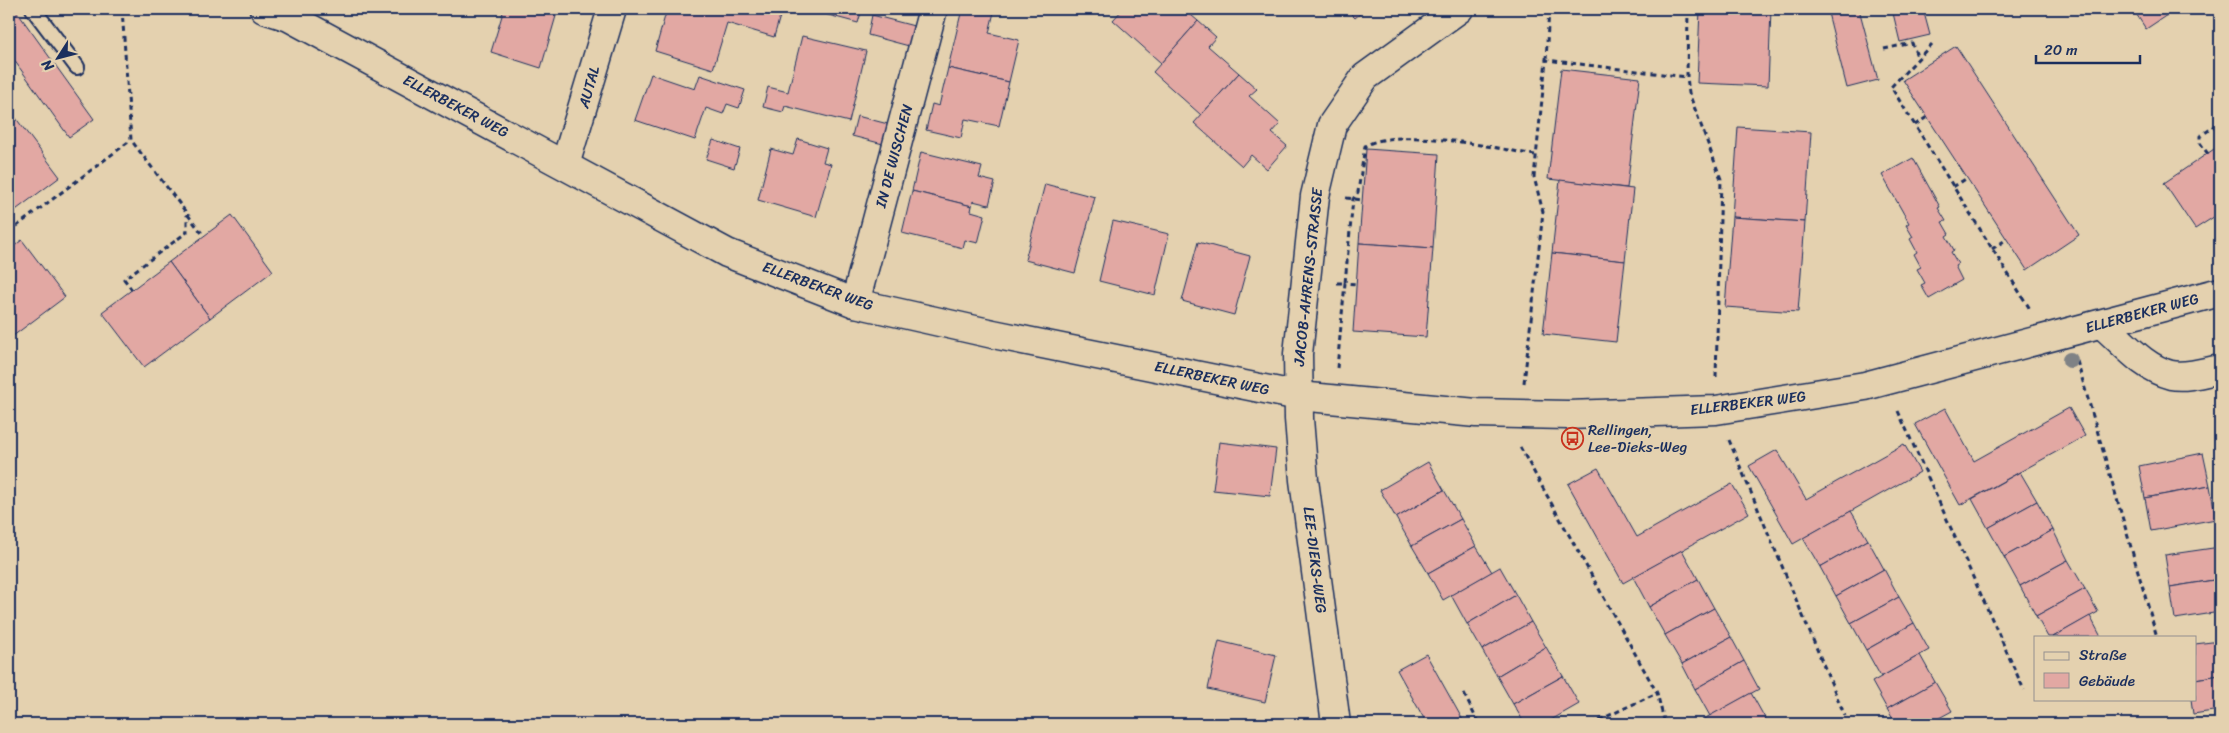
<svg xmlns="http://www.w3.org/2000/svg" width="2229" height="733" font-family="Sriracha,sans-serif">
	<rect width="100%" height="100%" fill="#e4d1af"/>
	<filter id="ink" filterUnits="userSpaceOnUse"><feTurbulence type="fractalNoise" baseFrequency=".02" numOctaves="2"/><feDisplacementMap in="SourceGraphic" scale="10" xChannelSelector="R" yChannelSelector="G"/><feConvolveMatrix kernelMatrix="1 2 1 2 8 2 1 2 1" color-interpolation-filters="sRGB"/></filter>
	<g filter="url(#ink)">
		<g fill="#e2a8a3" stroke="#1b2f5e">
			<path d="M9,9H15L94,119L69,137L9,53Z"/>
			<path d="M504,9H558L541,68L491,52Z"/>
			<path d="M667,9H713L731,14L733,9H756L780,16L774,37L727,23L713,69L655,51Z"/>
			<path d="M806,9H862L858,23Z"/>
			<path d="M962,9H980L994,12L989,33L1019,40L1009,82L948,68Z"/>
			<path d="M1123,9H1184L1198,21L1161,63L1113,20Z"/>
			<path d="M1346,9H1366L1355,18Z"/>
			<path d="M1700,9H1771L1768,86L1697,83Z"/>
			<path d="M1827,9H1859L1878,80L1847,88Z"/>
			<path d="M1892,9H1923L1930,35L1900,42Z"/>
			<path d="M2133,9H2176L2146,29Z"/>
			<path d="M872,15L914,26L909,46L868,35Z"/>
			<path d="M1198,21L1216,37L1208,46L1239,73L1201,115L1153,72Z"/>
			<path d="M802,36L866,51L849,122L785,106L783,112L763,107L768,87L788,92Z"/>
			<path d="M1956,46L2079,235L2027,270L1903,80Z"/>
			<path d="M948,68L1009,82L999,126L965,119L961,138L926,130L932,104L939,106Z"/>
			<path d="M1561,69L1640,78L1627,188L1548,179Z"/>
			<path d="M1239,73L1257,89L1249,96L1280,124L1272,133L1287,146L1267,169L1251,155L1242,166L1194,123Z"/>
			<path d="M651,74L695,89L700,75L745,90L739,108L727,104L723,114L706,108L695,140L635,120Z"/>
			<path d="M12,113L60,177L9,215V115Z"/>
			<path d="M857,116L888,124L883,144L852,136Z"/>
			<path d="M1738,127L1811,132L1805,222L1732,217Z"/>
			<path d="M798,139L827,148L823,162L831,164L816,217L758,200L771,149L793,155Z"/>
			<path d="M713,140L740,149L734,168L706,159Z"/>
			<path d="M2220,145V213L2195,229L2164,183Z"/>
			<path d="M1366,149L1439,154L1433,248L1359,243Z"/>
			<path d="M921,152L982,167L979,178L995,182L989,205L973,201L972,206L912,191Z"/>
			<path d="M1913,158L1940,207L1938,208L1946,221L1942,222L1949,234L1946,236L1954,250L1951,252L1958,264L1955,266L1962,280L1929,299L1921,285L1925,283L1917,269L1921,267L1914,254L1917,252L1910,239L1913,237L1906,225L1909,223L1882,175Z"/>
			<path d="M1560,180L1633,189L1625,261L1552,253Z"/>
			<path d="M1045,184L1095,197L1075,273L1025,260Z"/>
			<path d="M912,191L972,206L971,211L985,215L978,243L965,240L963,248L902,233Z"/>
			<path d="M232,215L273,271L210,318L169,262Z"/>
			<path d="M1732,217L1805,222L1798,312L1725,307Z"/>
			<path d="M1113,221L1169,234L1155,295L1099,281Z"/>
			<path d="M22,240L65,297L9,339V250Z"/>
			<path d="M1198,242L1250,256L1234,315L1182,301Z"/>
			<path d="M1359,243L1433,248L1426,337L1353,332Z"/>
			<path d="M1552,253L1625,261L1616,342L1543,334Z"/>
			<path d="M169,262L210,318L144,367L102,312Z"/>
			<path d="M1945,408L1974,461L2069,408L2085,436L1960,505L1915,424Z"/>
			<path d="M1219,442L1276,449L1270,496L1213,490Z"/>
			<path d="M1904,444L1920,472L1793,544L1749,466L1777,450L1806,499Z"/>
			<path d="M2203,453L2210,486L2145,498L2139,466Z"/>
			<path d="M1428,462L1444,490L1396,518L1380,490Z"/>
			<path d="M1598,468L1637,537L1732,484L1749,513L1623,583L1568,484Z"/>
			<path d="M2020,472L2037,501L1988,528L1972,499Z"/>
			<path d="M2210,486L2216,519L2151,531L2145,498Z"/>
			<path d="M1444,490L1461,519L1412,546L1396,518Z"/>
			<path d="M2037,501L2053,530L2004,557L1988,528Z"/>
			<path d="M1851,511L1868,540L1820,567L1803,538Z"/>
			<path d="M1461,519L1476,546L1428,573L1412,546Z"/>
			<path d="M2053,530L2068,560L2020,586L2004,557Z"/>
			<path d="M1868,540L1884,569L1836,596L1820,567Z"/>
			<path d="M1476,546L1492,572L1443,600L1428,573Z"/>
			<path d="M2220,547V579L2170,587L2165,555Z"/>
			<path d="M1682,550L1698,579L1649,607L1633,577Z"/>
			<path d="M2068,560L2085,589L2036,616L2020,586Z"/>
			<path d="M1500,567L1516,595L1467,624L1451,595Z"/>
			<path d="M1884,569L1899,597L1851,623L1836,596Z"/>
			<path d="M1698,579L1714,608L1665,635L1649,607Z"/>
			<path d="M2220,579V612L2175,619L2170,587Z"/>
			<path d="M2085,589L2098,612L2053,637H2048L2036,616Z"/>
			<path d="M1516,595L1531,622L1482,650L1467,624Z"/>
			<path d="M1899,597L1914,623L1866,650L1851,623Z"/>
			<path d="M1714,608L1731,637L1682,664L1665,635Z"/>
			<path d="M2090,616L2101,637H2053Z"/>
			<path d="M1531,622L1546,647L1497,676L1482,650Z"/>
			<path d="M1914,623L1929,650L1881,677L1866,650Z"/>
			<path d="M1731,637L1744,661L1695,689L1682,664Z"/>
			<path d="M1219,641L1276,655L1265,702L1208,689Z"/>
			<path d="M2220,641V675L2195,679V644Z"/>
			<path d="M1546,647L1563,676L1513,704L1497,676Z"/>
			<path d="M1426,654L1465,724H1427L1397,670Z"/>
			<path d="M1920,655L1935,682L1887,709L1872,682Z"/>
			<path d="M1744,661L1759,689L1710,716L1695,689Z"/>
			<path d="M2220,675V710L2193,714L2191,699H2195V679Z"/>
			<path d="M1563,676L1579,704L1544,724H1525L1513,704Z"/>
			<path d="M1935,682L1952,711L1928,724H1896L1887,709Z"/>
			<path d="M1751,693L1766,720L1759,724H1704L1702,720Z"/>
		</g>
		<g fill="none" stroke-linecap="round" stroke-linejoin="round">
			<defs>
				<path id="service" d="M33,9L77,67"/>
				<g id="minor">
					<path d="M565,165L612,9"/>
					<path d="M855,303L933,9"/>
					<path d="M2103,325C2123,342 2143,368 2171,375C2186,378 2205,372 2220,369"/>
					<path d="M1336,724L1304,480L1299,419L1298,354L1315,196L1332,125L1365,77L1459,9"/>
				</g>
				<path id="tertiary" d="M264,9L289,17L727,253L855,303L993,334L1299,396L1476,413L1568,415L1716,410L1865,386L2220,292"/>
			</defs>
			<use href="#service" stroke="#1b2f5e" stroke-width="18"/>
			<use href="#minor" stroke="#1b2f5e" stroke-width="31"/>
			<use href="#tertiary" stroke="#1b2f5e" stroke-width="31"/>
			<g stroke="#1b2f5e" stroke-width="3" stroke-dasharray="5 4" stroke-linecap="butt">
				<path d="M122,9L131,140L204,236"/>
				<path d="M1688,9L1687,77L1689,93L1721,179L1716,377"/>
				<path d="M1932,44L1891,87L2030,309"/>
				<path d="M1884,49L1912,43L1918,59"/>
				<path d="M1546,60L1549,9"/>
				<path d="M1915,125L1927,117"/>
				<path d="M2208,154L2200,143V136L2220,123"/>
				<path d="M1953,187L1967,178"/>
				<path d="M1346,198L1363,200"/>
				<path d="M9,232L131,140"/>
				<path d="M1992,249L2007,239"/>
				<path d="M1337,283H1345L1353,199L1358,192L1365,146C1399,126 1495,148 1535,155"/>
				<path d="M132,290L124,279L187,232V214"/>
				<path d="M2077,361L2157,637"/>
				<path d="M1337,368L1345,283L1357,284"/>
				<path d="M1524,383L1543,212L1534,177L1546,60L1687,77"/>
				<path d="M1898,411L2024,690"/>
				<path d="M1729,440L1845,716"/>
				<path d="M1520,447L1657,693L1665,724"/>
				<path d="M1464,694L1479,724"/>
				<path d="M1591,724L1657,693"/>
			</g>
			<use href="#service" stroke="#e4d1af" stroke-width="14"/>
			<use href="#minor" stroke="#e4d1af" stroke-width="28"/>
			<use href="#tertiary" stroke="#e4d1af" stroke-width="28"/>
		</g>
		<circle fill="#7f8285" cx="2070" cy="360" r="8"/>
	</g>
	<defs>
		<symbol id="bus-ring" viewBox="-11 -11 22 22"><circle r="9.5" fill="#e4d1af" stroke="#c8321e" stroke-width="1.5"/><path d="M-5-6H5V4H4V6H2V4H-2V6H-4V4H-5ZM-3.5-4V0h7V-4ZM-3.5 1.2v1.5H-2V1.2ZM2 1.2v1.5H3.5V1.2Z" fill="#c8321e"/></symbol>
	</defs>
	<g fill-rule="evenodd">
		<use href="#bus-ring" x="1560" y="426" width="25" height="25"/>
	</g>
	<g text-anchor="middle" stroke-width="5" stroke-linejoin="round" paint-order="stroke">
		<g font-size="15" fill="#1b2f5e" stroke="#e4d1af">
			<text transform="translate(589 87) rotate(-74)" y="5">AUTAL</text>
			<text transform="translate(456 106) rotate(28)" y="5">ELLERBEKER WEG</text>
			<text transform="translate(894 156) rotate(-75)" y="5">IN DE WISCHEN</text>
			<text transform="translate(1308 277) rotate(-84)" y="5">JACOB-AHRENS-STRASSE</text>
			<text transform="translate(818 286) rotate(20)" y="5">ELLERBEKER WEG</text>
			<text transform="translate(2142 313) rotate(-15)" y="5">ELLERBEKER WEG</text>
			<text transform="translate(1212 378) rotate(12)" y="5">ELLERBEKER WEG</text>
			<text transform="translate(1748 403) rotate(-7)" y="5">ELLERBEKER WEG</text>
			<text transform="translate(1315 560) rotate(83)" y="5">LEE-DIEKS-WEG</text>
		</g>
		<g font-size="15" fill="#1b2f5e" stroke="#e4d1af" text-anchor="start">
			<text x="1588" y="435">Rellingen,<tspan x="1588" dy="17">Lee-Dieks-Weg</tspan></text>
		</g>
	</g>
	<rect width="2229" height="733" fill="none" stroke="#e4d1af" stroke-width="30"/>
	<rect x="15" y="15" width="2199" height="703" fill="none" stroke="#1b2f5e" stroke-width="2" filter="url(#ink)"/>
	<rect x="2034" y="636" width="162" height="65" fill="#e4d1af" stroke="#94908f"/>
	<rect x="2044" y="652" width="25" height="8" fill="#e4d1af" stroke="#94908f"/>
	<text x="2079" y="660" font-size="15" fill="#1b2f5e">Straße</text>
	<rect x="2044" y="673" width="25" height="15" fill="#e2a8a3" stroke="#94908f"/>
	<text x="2079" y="686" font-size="15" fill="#1b2f5e">Gebäude</text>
	<g transform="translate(58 58) rotate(234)" stroke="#e4d1af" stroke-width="4" paint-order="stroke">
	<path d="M0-4L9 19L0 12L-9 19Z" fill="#1b2f5e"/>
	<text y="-8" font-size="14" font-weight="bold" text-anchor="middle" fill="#1b2f5e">N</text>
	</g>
	<path d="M2036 55v8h104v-8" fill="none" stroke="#1b2f5e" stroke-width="2.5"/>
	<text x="2044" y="55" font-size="15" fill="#1b2f5e" stroke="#e4d1af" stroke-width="4" paint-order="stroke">20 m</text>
</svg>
